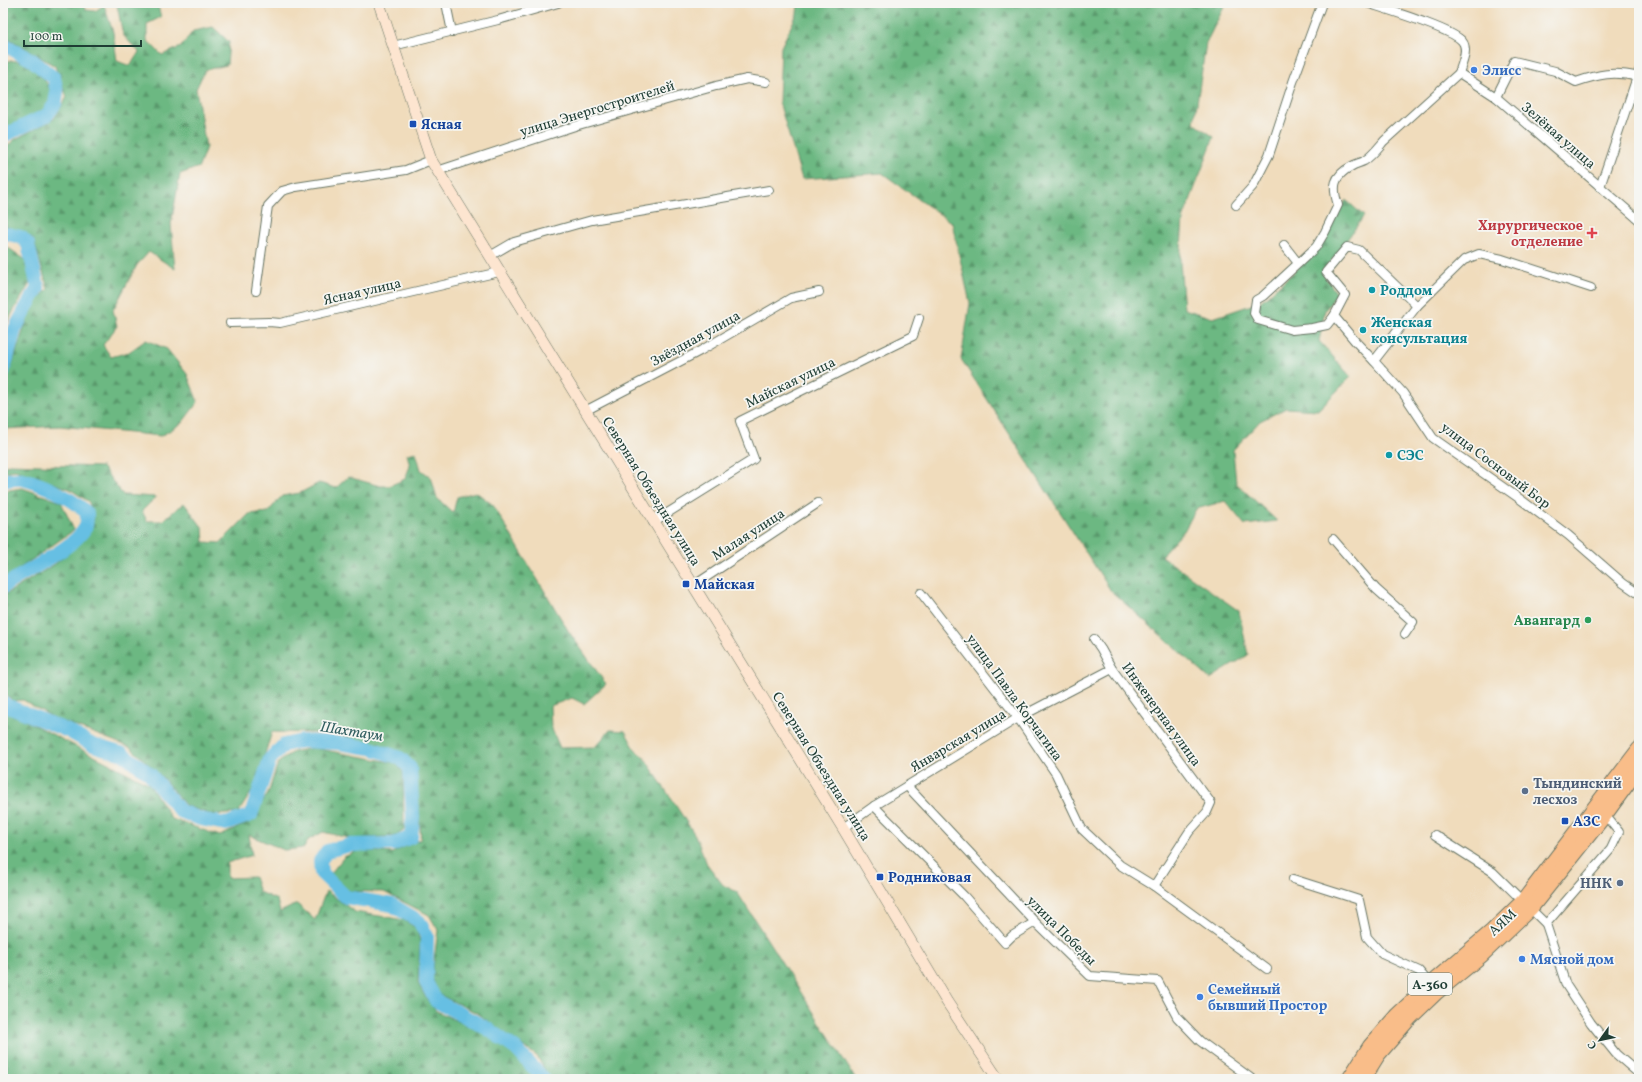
<svg xmlns="http://www.w3.org/2000/svg" width="1642" height="1082" font-family="Vollkorn,serif">
	<defs>
		<pattern id="forest-firs" width="22" height="20" patternUnits="userSpaceOnUse"><rect width="22" height="20" fill="#6cb882"/><path d="M5 1l3.5 6h-7zM16 11l3.5 6h-7z" fill="#58976b"/></pattern>
	</defs>
	<rect width="100%" height="100%" fill="#f6f6f2"/>
	<filter id="ink" filterUnits="userSpaceOnUse"><feTurbulence type="fractalNoise" baseFrequency=".025" numOctaves="2"/><feDisplacementMap in="SourceGraphic" scale="8" xChannelSelector="R" yChannelSelector="G"/><feConvolveMatrix kernelMatrix="1 2 1 2 8 2 1 2 1" color-interpolation-filters="sRGB"/></filter>
	<filter id="wash" filterUnits="userSpaceOnUse"><feTurbulence type="fractalNoise" baseFrequency=".012" numOctaves="4" result="noise"/><feDisplacementMap in="SourceGraphic" scale="16" xChannelSelector="R" yChannelSelector="G"/><feGaussianBlur stdDeviation="0.9" result="paint"/><feColorMatrix in="noise" values="0 0 0 0 0 0 0 0 0 0 0 0 0 0 0 0 0 1.4 0 .05"/><feComposite in="paint" operator="in"/></filter>
	<g filter="url(#wash)">
		<rect width="100%" height="100%" fill="#f0dcbc"/>
		<g fill="url(#forest-firs)" stroke="#467a5b">
			<path d="M3,3H83L86,10L95,11L104,5L113,32L117,61L130,66L139,52L123,35L117,5L121,3H157L161,17L147,24V40L162,55L181,47L193,31L213,27L229,42L227,65L205,70L196,89L206,147L199,167L180,174L171,224L175,269L149,252L137,265L113,310L117,326L103,345L111,357L129,352L146,340L167,349L187,374L198,402L182,423L161,436L60,426L3,429V392L31,307L48,289L33,238L3,225V150L14,140L54,119L67,97L55,66L3,35Z"/>
			<path d="M798,3H1226L1206,43L1194,123L1214,137L1183,219L1180,262L1184,309L1213,318L1260,302L1312,256L1319,246L1346,200L1364,216L1334,258L1322,272L1337,294L1325,310L1319,341L1351,377L1318,410L1286,408L1260,421L1233,450L1236,483L1277,521L1245,525L1225,501L1196,509L1184,531L1161,556L1239,611L1248,655L1210,679L1111,591L961,359L970,303L952,223L882,173L802,179L779,102L781,47L797,14Z"/>
			<path d="M3,61C9,61 16,60 22,62C39,69 63,94 45,112C40,117 11,129 3,133Z"/>
			<path d="M3,244L27,261L30,283L7,322L3,349Z"/>
			<path d="M416,452L421,470L431,477L437,498L453,513L457,497L476,492L493,505L569,632L606,684L584,704L572,698L550,706L551,727L560,748L595,747L610,730L625,731L636,751L644,757L695,835L707,864L723,885L737,892L856,1079H550L537,1056L475,1012L438,994L432,977L438,930L429,915L384,892L347,891L330,874L344,857L360,850L392,853L421,839L415,765L389,747L332,733L272,732L254,788L238,813L213,815L186,806L163,778L130,747L56,719L23,700L13,701L3,691V596L55,564L85,539L94,519L89,502L70,489L15,470L3,472V467L9,464L102,467L123,495L156,497L142,511L147,521H162L184,503L203,528L204,542L220,543L249,514L268,512L282,496L300,493L319,483L336,488L348,477L380,486H389L405,479L410,466L407,454Z"/>
			<path d="M22,488L61,502L74,530L3,580V491Z"/>
			<path d="M3,709L149,784L172,819L220,836L246,824L268,794L278,763L293,752L313,748L396,763L403,772L404,830L396,836L353,839L323,832L308,840L304,848L284,850L249,835L252,855L227,863V878L254,877L259,892L277,900L280,912L297,904L315,920L326,891L355,912L404,920L416,928L420,941L418,983L426,998L436,1011L496,1039L528,1069L534,1079H3Z"/>
		</g>
		<g fill="none" stroke-linecap="round" stroke-linejoin="round">
			<g stroke="#66bfe3" stroke-width="14">
				<path d="M3,44L32,60L54,78L57,92L55,104L47,115L3,136"/>
				<path d="M3,233L21,237L28,244L38,288L27,306L15,329L3,372"/>
				<path d="M3,481C9,480 16,478 22,479C43,484 71,497 87,513C87,516 87,522 86,525C81,545 21,573 3,587"/>
				<path d="M3,702L6,705L68,731L93,745L123,754L150,774L180,811L200,819L226,824L251,815L270,759L284,745L302,741L338,743L371,748L400,758L410,768L413,817L411,837L394,844L350,845L327,851L320,861L321,873L346,897L392,905L419,921L427,936L426,982L436,1001L488,1029L516,1049L544,1079"/>
			</g>
		</g>
	</g>
	<g filter="url(#ink)">
		<g fill="none" stroke-linecap="round" stroke-linejoin="round">
			<defs>
				<g id="street">
					<path d="M446,3L452,32"/>
					<path d="M1367,3C1385,9 1452,29 1462,41C1469,49 1462,64 1459,73"/>
					<path d="M393,46L498,20L558,3"/>
					<path d="M1459,73L1496,97L1639,220"/>
					<path d="M1496,97L1514,61L1555,71L1576,82C1599,74 1614,71 1638,77"/>
					<path d="M437,171L575,126L716,86L747,79L766,82"/>
					<path d="M1600,187L1639,71"/>
					<path d="M1236,205L1253,186L1269,155L1293,82L1322,3"/>
					<path d="M1284,245L1298,263"/>
					<path d="M490,256L514,242L592,220L769,190"/>
					<path d="M1591,288L1502,259L1479,254L1464,260L1417,306L1374,361L1403,393L1433,438L1520,499L1568,535L1623,583L1639,594"/>
					<path d="M256,291L268,206L282,191L296,187L406,170L431,160"/>
					<path d="M1334,316L1327,325L1312,328L1292,330L1258,320L1254,313L1256,300L1263,296L1316,247L1325,232L1338,205C1332,187 1333,176 1352,166C1355,164 1360,163 1364,161C1372,156 1378,148 1384,141L1459,73"/>
					<path d="M230,323L269,322L280,323L499,272"/>
					<path d="M1374,361L1355,341L1334,316L1345,295L1326,272L1347,247L1359,250L1417,306"/>
					<path d="M585,411L700,351L791,298L819,292"/>
					<path d="M653,522L754,459L740,421L913,336L919,318"/>
					<path d="M1333,539L1376,589L1413,622L1405,634"/>
					<path d="M693,586L818,503"/>
					<path d="M921,593L1018,718L1056,774L1082,829L1120,865L1154,886L1267,969"/>
					<path d="M1094,639L1101,649L1112,669L1211,803L1207,812L1189,832L1154,886"/>
					<path d="M907,786L1035,922L1090,976L1158,981L1177,1017L1200,1041L1252,1079"/>
					<path d="M874,806L964,896L1005,943L1012,936L1035,922"/>
					<path d="M843,828L874,806L1018,718L1112,669"/>
					<path d="M1435,835L1493,872L1546,924L1566,985L1591,1023L1616,1054L1639,1074"/>
					<path d="M1293,879L1359,900L1367,937L1382,954L1419,971L1430,984"/>
					<path d="M1546,924L1611,849L1619,832L1605,815"/>
				</g>
				<path id="secondary" d="M379,3L431,160L843,828L947,1002L998,1079"/>
				<g id="highway">
					<path d="M1349,1079L1370,1046L1397,1015L1430,984L1492,931L1523,901L1639,749"/>
					<path d="M1363,1079L1378,1055L1410,1018L1437,992L1482,955L1531,908L1605,815L1639,768"/>
				</g>
			</defs>
			<use href="#street" stroke="#687564" stroke-width="10"/>
			<use href="#secondary" stroke="#687564" stroke-width="12"/>
			<use href="#highway" stroke="#687564" stroke-width="16"/>
			<use href="#street" stroke="#fff" stroke-width="8"/>
			<use href="#secondary" stroke="#fde5d0" stroke-width="11"/>
			<use href="#highway" stroke="#f9bd89" stroke-width="14"/>
		</g>
	</g>
	<g fill="#3f7fe0" stroke="#f6f6f2" stroke-width="1.5">
		<circle cx="1474" cy="70" r="4"/>
		<circle cx="1522" cy="959" r="4"/>
		<circle cx="1200" cy="997" r="4"/>
	</g>
	<g fill="#1a4fb4" stroke="#f6f6f2" stroke-width="1.5">
		<rect x="409" y="120" width="8" height="8" rx="2"/>
		<rect x="682" y="580" width="8" height="8" rx="2"/>
		<rect x="1561" y="817" width="8" height="8" rx="2"/>
		<rect x="876" y="873" width="8" height="8" rx="2"/>
	</g>
	<path fill="#e0444e" stroke="#f6f6f2" stroke-width="1.5" d="M1590 227h4v4h4v4h-4v4h-4v-4h-4v-4h4z"/>
	<g fill="#0f9aa8" stroke="#f6f6f2" stroke-width="1.5">
		<circle cx="1372" cy="290" r="4"/>
		<circle cx="1363" cy="330" r="4"/>
		<circle cx="1389" cy="455" r="4"/>
	</g>
	<circle fill="#2e9e5b" stroke="#f6f6f2" stroke-width="1.5" cx="1588" cy="620" r="4"/>
	<g fill="#5c6f8a" stroke="#f6f6f2" stroke-width="1.5">
		<circle cx="1525" cy="791" r="4"/>
		<circle cx="1620" cy="883" r="4"/>
	</g>
	<g text-anchor="middle" stroke-width="3.5" stroke-linejoin="round" paint-order="stroke">
		<rect fill="#f6f6f2" stroke="#60746d" stroke-width="1" x="1408" y="973" width="44" height="22" rx="3"/>
		<g font-size="13" font-weight="bold" fill="#1f3d34">
			<text x="1430" y="989">А-360</text>
		</g>
		<g font-size="14" font-weight="bold" fill="#366cbe" stroke="#f6f6f2" text-anchor="start">
			<text x="1482" y="75">Элисс</text>
			<text x="1530" y="964">Мясной дом</text>
			<text x="1208" y="994">Семейный<tspan x="1208" dy="16">бывший Простор</tspan></text>
		</g>
		<g font-size="14" fill="#1f3d34" stroke="#f6f6f2">
			<text transform="translate(597 108) rotate(-17)" y="5">улица Энергостроителей</text>
			<text transform="translate(1559 135) rotate(41)" y="5">Зелёная улица</text>
			<text transform="translate(362 291) rotate(-13)" y="5">Ясная улица</text>
			<text transform="translate(695 338) rotate(-29)" y="5">Звёздная улица</text>
			<text transform="translate(790 382) rotate(-26)" y="5">Майская улица</text>
			<text transform="translate(1496 465) rotate(37)" y="5">улица Сосновый Бор</text>
			<text transform="translate(652 491) rotate(58)" y="5">Северная Объездная улица</text>
			<text transform="translate(748 534) rotate(-33)" y="5">Малая улица</text>
			<text transform="translate(1015 697) rotate(54)" y="5">улица Павла Корчагина</text>
			<text transform="translate(1162 714) rotate(54)" y="5">Инженерная улица</text>
			<text transform="translate(958 740) rotate(-31)" y="5">Январская улица</text>
			<text transform="translate(822 766) rotate(58)" y="5">Северная Объездная улица</text>
			<text transform="translate(1502 922) rotate(-43)" y="5">АЯМ</text>
			<text transform="translate(1062 930) rotate(45)" y="5">улица Победы</text>
		</g>
		<g font-size="14" font-weight="bold" fill="#164399" stroke="#f6f6f2" text-anchor="start">
			<text x="421" y="129">Ясная</text>
			<text x="694" y="589">Майская</text>
			<text x="1573" y="826">АЗС</text>
			<text x="888" y="882">Родниковая</text>
		</g>
		<g font-size="14" font-weight="bold" fill="#be3a42" stroke="#f6f6f2" text-anchor="end">
			<text x="1583" y="230">Хирургическое<tspan x="1583" dy="16">отделение</tspan></text>
		</g>
		<g font-size="14" font-weight="bold" fill="#0d838f" stroke="#f6f6f2" text-anchor="start">
			<text x="1380" y="295">Роддом</text>
			<text x="1371" y="327">Женская<tspan x="1371" dy="16">консультация</tspan></text>
			<text x="1397" y="460">СЭС</text>
		</g>
		<g font-size="14" font-weight="bold" fill="#27864d" stroke="#f6f6f2" text-anchor="end">
			<text x="1580" y="625">Авангард</text>
		</g>
		<g font-size="14" font-weight="bold" fill="#4e5e75" stroke="#f6f6f2" text-anchor="start">
			<text x="1533" y="788">Тындинский<tspan x="1533" dy="16">лесхоз</tspan></text>
			<text x="1612" y="888" text-anchor="end">ННК</text>
		</g>
		<g font-size="15" font-style="italic" fill="#315e60" stroke="#f6f6f2">
			<text transform="translate(352 731) rotate(9)" y="5">Шахтаум</text>
		</g>
	</g>
	<rect width="1642" height="1082" fill="none" stroke="#f6f6f2" stroke-width="16"/>
	<g transform="translate(1600 1040) rotate(237)" stroke="#f6f6f2" stroke-width="3" paint-order="stroke">
	<path d="M0-3L7 15L0 10L-7 15Z" fill="#1f3d34"/>
	<text y="-6" font-size="11" font-weight="bold" text-anchor="middle" fill="#1f3d34">С</text>
	</g>
	<path d="M24 40v6h117v-6" fill="none" stroke="#1f3d34" stroke-width="2"/>
	<text x="30" y="40" font-size="12" fill="#1f3d34" stroke="#f6f6f2" stroke-width="3" paint-order="stroke">100 m</text>
</svg>
